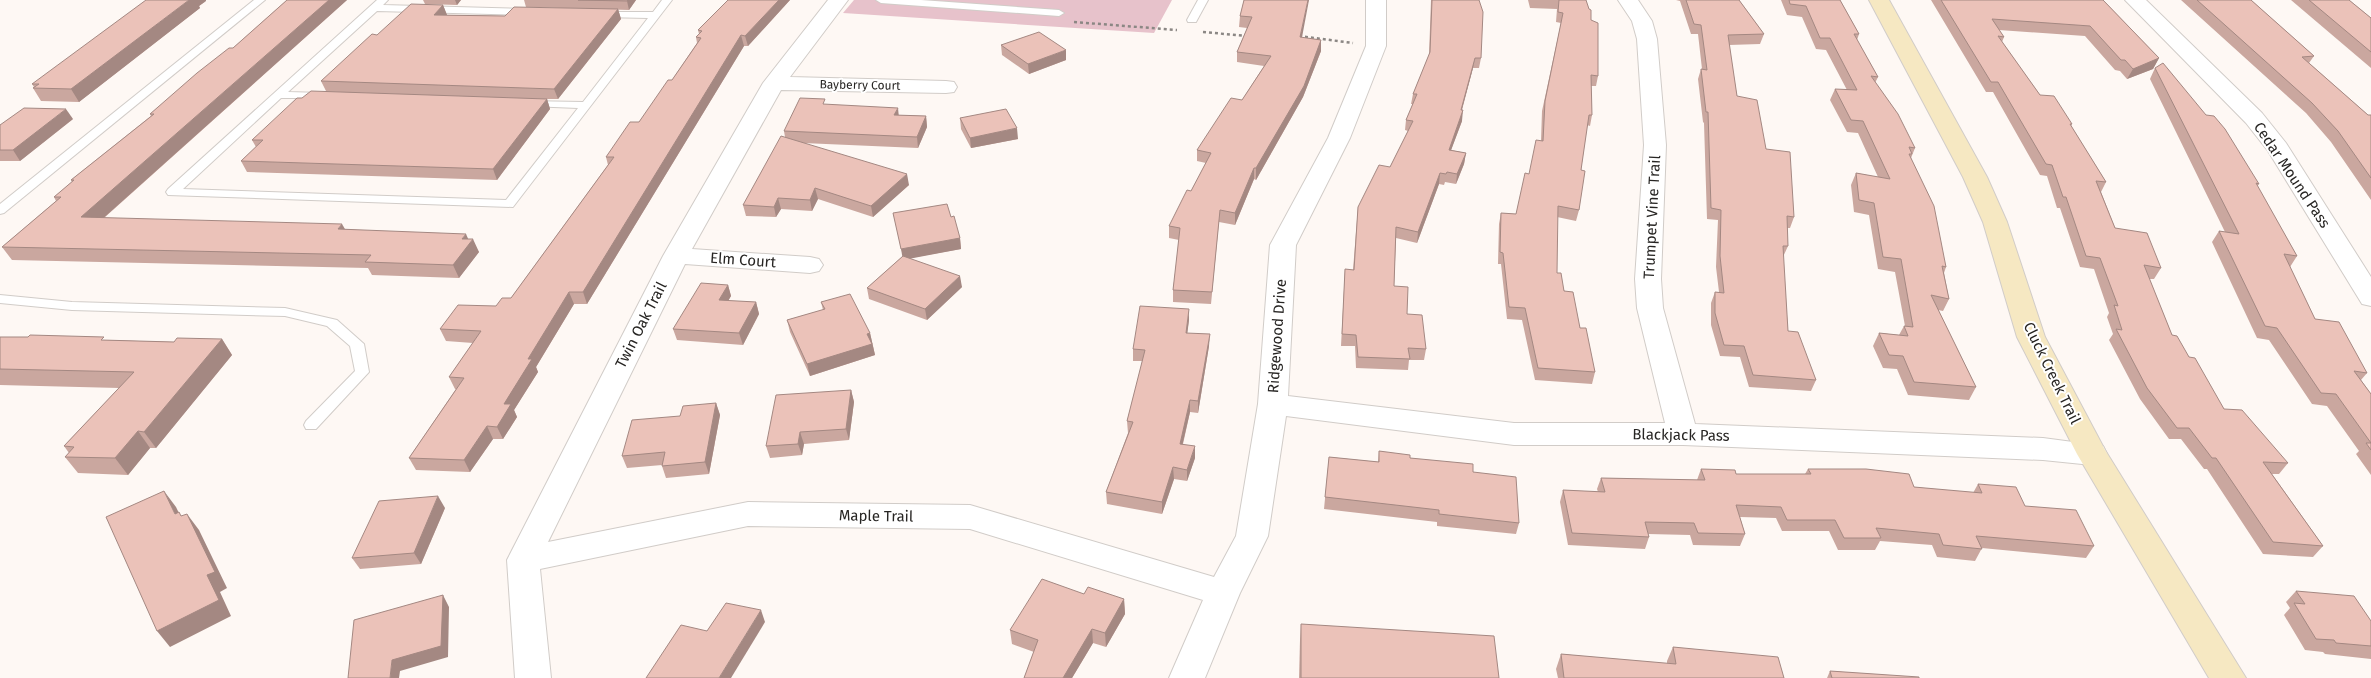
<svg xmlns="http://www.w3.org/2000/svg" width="2371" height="678" font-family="'Fira Sans',sans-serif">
	<rect width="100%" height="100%" fill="#fef8f4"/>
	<path fill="#e7c2cb" d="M854,0H1172L1154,33L843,13Z"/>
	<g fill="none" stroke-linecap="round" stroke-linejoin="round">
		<defs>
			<g id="lane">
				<path d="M254,0H265L4,213L0,214V204Z"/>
				<path d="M377,0H388L383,5L528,9L533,12L528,15L377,11L288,92L323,93L328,96L327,98H281L183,189L506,200L578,108L529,106L525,105V101L583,102L648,18L602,17L597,14L599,12H653L662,0H672L513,207L168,195L166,192L168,189Z"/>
				<path d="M876,0H921L1059,10L1064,13L1059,16L881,3Z"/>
				<path d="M1198,0H1208L1196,22H1188L1187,20Z"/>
				<path d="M0,295L72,302L285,308L337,320L364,344L369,372L316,429H306L304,425L306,421L355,371L350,346L327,326L285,316L72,310L0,303Z"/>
			</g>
			<g id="street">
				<path d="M828,0H848L790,77L946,81L954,82L957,87L954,92L946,93L781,90L692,249L810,257L819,259L823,265L819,271L810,273L685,264L548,542L748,502L970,505L1214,577L1236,536L1258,404L1270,245L1328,138L1366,46V0H1386V46L1350,138L1296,245L1288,396L1514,423H1665L1637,308L1635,279L1644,145L1637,39L1632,21L1618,0H1638L1652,21L1657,39L1666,145L1661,279L1663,308L1695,424L2043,438L2103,446L2107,454L2103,462L2092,465L2043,460L1683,445H1514L1286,416L1268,536L1240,593L1205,678H1169L1203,600L970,529L748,526L540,569L551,678H515L507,560L663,256L763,83Z"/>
				<path d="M2125,0H2146L2262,113L2286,143L2371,277V306L2362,304L2268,151L2246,123Z"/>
			</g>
			<path id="secondary" d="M1869,0H1889L1987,177L2007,222L2045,337L2105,450L2246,678H2209L2077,454L2017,337L1983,222L1963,177Z"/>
		</defs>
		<use href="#lane" stroke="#d1ccc8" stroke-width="2"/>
		<use href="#street" stroke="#d1ccc8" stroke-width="2"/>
		<use href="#secondary" stroke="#d1ccc8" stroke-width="2"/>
		<g stroke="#8b8784" stroke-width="2.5" stroke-dasharray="3 3" stroke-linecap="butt">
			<path d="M1074,22L1177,30"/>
			<path d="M1203,32L1247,36"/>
			<path d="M1299,36L1353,43"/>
		</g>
		<use href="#lane" fill="#fff" fill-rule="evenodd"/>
		<use href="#street" fill="#fff" fill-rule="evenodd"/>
		<use href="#secondary" fill="#f6e8c2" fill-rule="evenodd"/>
	</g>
	<g fill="#caa79f">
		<path d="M287,0H347L104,218L345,229L468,239L479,252L459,278L372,275L368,268L12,260L2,247L56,201L54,197L72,182L71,180L151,116L150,114L233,48Z"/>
		<path d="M423,0H461L457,5L425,4Z"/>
		<path d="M524,0H636L629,10L526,7Z"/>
		<path d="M728,0H790L748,46H744L587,304H574L536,367L538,372L514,410L517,417L503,439H493L470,472L416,470L409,458L456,389H455L449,377L473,343L446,341L440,329L496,306L511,298L608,165L606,157L639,122L672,80L697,43L696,37L699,34L698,30Z"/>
		<path d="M1244,0L1302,38L1321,40V51L1303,97L1256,180L1254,179L1235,225L1219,222L1211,304L1173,302V290L1179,240L1169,238V226L1191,191L1206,163L1197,161V150L1242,100L1264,66L1237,62V52L1247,28L1239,27L1240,16Z"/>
		<path d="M1431,0H1479L1481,58L1479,68H1473L1462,110V121L1451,150L1466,153L1464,164L1456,184L1445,182L1444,185L1439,184L1417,243L1396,238L1394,286L1407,314L1426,349L1424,360H1409L1408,370L1356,368L1355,346H1341L1345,269L1353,270L1358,207L1390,167L1408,131L1405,130L1406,120L1413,104H1411L1413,94L1429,55Z"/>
		<path d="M1528,0H1586L1591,20L1598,76L1596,86H1591L1592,115L1590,126L1587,125L1581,170L1579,210L1576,221L1557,217V273L1580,328L1595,372L1592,384L1535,380L1522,320L1507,319L1501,264H1498L1499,224L1501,213L1516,214L1541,141L1542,111L1561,23L1556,22L1557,9L1530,8Z"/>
		<path d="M1676,0H1739L1764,34L1760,44L1729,45L1737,96L1766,149L1794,217L1790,228H1787L1788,246L1783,257L1788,331L1816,380L1811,391L1749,387L1740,357L1720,356L1711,325V303L1715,292H1719L1716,267L1718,220L1707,219L1704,123L1703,122L1698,79L1701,69H1702L1698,34H1691L1680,1Z"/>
		<path d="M1781,0H1840L1859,34L1857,40L1878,77L1875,83L1915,148L1911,158L1946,267L1944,273L1949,299L1943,311L1938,310L1976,387L1969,400L1908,395L1897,369L1883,368L1873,346L1879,333L1899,335L1904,326H1905L1895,272L1878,269L1869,215L1854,212L1851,185L1856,173L1878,177L1858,133L1847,132L1830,100L1835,89L1847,90L1826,50L1816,49L1802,17L1787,15Z"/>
		<path d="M1931,0H2103L2159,58L2153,69L2127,79L2120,71L2115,70L2085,36L1999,30L2004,37L2002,42L2040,95L2072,124L2071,126L2106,182L2101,192L2115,228L2161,268L2154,279H2149L2172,335L2189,357L2224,409L2288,463L2279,474H2272L2323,546L2313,557L2263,554L2207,469H2204L2181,439H2169L2140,399L2109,340L2113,334L2107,317L2109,313L2094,269L2080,267L2060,208H2057L2047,176L2040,175L1993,92H1986Z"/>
		<path d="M2181,0H2251L2314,56L2309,63L2368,115H2371V200L2331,142L2306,113Z"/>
		<path d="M2291,0H2349L2371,18V68Z"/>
		<path d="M206,1L199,6L200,8L79,102L41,101L33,88L34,87L32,84Z"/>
		<path d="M443,5L447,15L505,16L618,9L621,19L558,99H547L550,109L497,180L247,172L241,161L256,147L252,140L302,98L326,91L321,81L377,35Z"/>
		<path d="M1001,45L1066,60L1029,74L1002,55Z"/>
		<path d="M2155,68L2259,184L2257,186L2297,256L2290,267L2315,319L2367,373L2361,380L2371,394V475L2356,454L2359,451L2327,406L2312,404L2269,340L2257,338L2212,242L2219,231L2225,232L2150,79Z"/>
		<path d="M826,105L899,115L926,116L927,127L918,148L803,143L909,185L873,217L818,199L812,211L781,209L776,217L746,216L743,205L785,137L784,131Z"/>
		<path d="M960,118L1018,139L971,148L961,129Z"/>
		<path d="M73,119L20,161H0V125Z"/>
		<path d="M893,213L951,217L960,238L961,249L910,258L962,287L927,320L869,299L867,288L903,256Z"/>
		<path d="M728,285L731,296L728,301L756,302L759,314L743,345L677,340L673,329Z"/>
		<path d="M821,302L870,333L875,355L810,376L790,332L787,320L823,310Z"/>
		<path d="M1189,320L1187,333L1209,346L1198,413L1190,412L1183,444L1195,458L1187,481L1174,479L1162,514L1107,504L1106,492L1128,433L1127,421L1143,361H1133V349Z"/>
		<path d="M0,337L174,342L222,339L232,355L156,448H150L128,475L78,473L65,457L69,453L64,446L119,388L0,385Z"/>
		<path d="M851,390L854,402L849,440L804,444L802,455L770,458L766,446Z"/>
		<path d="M716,403L720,415L709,474L666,478L662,466V465L627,468L622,456L680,416Z"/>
		<path d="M1379,451L1473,472L1519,523L1516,534L1437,526V522L1324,509L1329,457L1378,462Z"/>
		<path d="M1701,469L1736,474H1805L1808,469L1914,487L1973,493L1978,484L2025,506L2094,546L2086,558L1982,548L1975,561L1937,557L1932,545L1880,541L1875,550H1838L1829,531H1782L1776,518L1740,517L1745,534L1740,546L1693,545L1690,535L1648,534L1649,537L1645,549L1568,545L1560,502L1563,490L1598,492L1597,489L1601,478L1697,480Z"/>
		<path d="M445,508L421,564L360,569L352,558Z"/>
		<path d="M2296,591L2371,621V659L2325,654L2323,652L2305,650L2284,615L2290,608L2286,602Z"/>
		<path d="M1084,594L1124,599L1125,614L1106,647L1093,643L1072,678H1024L1034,652L1012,644L1010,630Z"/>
		<path d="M1301,624L1499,678H1299L1300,640Z"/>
		<path d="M1673,647L1784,678H1558L1556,669L1561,654L1667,664V661Z"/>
		<path d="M1830,671L1919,678H1827Z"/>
	</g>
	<g fill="#a48882">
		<path d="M189,0H206V1L199,6L200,8L79,102L71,89Z"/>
		<path d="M329,0H347L90,230L81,217Z"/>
		<path d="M455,0H461L457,5Z"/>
		<path d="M628,0H636L629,10L627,1Z"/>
		<path d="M779,0H790L748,46L745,36Z"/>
		<path d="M1308,0H1309L1300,48V37Z"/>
		<path d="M443,5L447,15H434Z"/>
		<path d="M618,9L621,19L558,99L554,89Z"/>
		<path d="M741,35L744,46L587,304L583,292Z"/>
		<path d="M1321,40V51L1303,97L1256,180V168Z"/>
		<path d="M1066,50V60L1029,74L1028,64Z"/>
		<path d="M1475,58L1473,68L1459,120L1461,110Z"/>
		<path d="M2159,58L2153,69L2127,79L2133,69Z"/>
		<path d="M547,99L550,109L497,180L493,169Z"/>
		<path d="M898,108L899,118L894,115Z"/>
		<path d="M66,109L73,119L20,161L13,150Z"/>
		<path d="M1463,110L1462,121L1447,161L1449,150Z"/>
		<path d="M926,116L927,127L918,148L917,137Z"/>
		<path d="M1017,128L1018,139L971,148L970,138Z"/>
		<path d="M1466,153L1464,164L1456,184L1457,174Z"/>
		<path d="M1254,168V179L1235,225V213Z"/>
		<path d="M1440,173L1439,184L1417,243L1418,232Z"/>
		<path d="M907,174L909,185L873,217L871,206Z"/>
		<path d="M815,188L818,199L812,211L810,200Z"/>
		<path d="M778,198L781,209L776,217L774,207Z"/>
		<path d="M342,224L349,236L338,229Z"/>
		<path d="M466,234L470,243L473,239L479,252L459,278L453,265L462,239Z"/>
		<path d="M960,238L961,249L903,260L901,249Z"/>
		<path d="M960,276L962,287L927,320L925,309Z"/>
		<path d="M728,285L731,296L722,311L719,300Z"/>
		<path d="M569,292L574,304L536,367L538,372L514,410L517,417L503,439L497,427L504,404L528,359Z"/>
		<path d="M756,302L759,314L743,345L739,333Z"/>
		<path d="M1189,309V320L1186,344V333Z"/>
		<path d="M870,333L875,355L810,376L807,364Z"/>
		<path d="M1210,334L1209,346L1198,413V401Z"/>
		<path d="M222,339L232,355L156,448L144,432Z"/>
		<path d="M851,390L854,402L849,440L846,429Z"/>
		<path d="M1190,400V412L1180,455V444Z"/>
		<path d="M716,403L720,415L709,474L705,462Z"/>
		<path d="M487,426L493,439L470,472L464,460Z"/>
		<path d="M138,431L150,448L128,475L115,458Z"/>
		<path d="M800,432L804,444L802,455L798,444Z"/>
		<path d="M1195,446V458L1187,481V470Z"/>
		<path d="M1173,467L1174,479L1162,514V502Z"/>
		<path d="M164,491L176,507L187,530L175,514Z"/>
		<path d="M438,496L445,508L421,564L414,553Z"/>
		<path d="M187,514L199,530L227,588L220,592L231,616L170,647L157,631L207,575Z"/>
		<path d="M443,595L449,607L448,657L400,671L399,678H390L392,660Z"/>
		<path d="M1124,599L1125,614L1106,647L1105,633Z"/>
		<path d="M761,610L765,622L731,678H719Z"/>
		<path d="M1092,629L1093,643L1072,678H1063Z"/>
	</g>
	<g fill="#ebc2b9" stroke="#a48882">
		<path d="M146,0H189L71,89L33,88L39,84H32Z"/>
		<path d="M287,0H329L81,217L342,224L338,229L466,234L462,239H473L453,265L365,262L371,255L2,247L61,197H54L74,180H71L154,114H150L197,73L229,48H233Z"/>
		<path d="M578,0H628L627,1Z"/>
		<path d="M728,0H779L745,36L741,35L583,292H569L528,359H532L504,404H511L497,427L487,426L464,460L409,458L464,378L449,377L481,331L440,329L458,305L496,306L502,298H511L614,157H606L630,122H639L668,80H672L701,38L696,37L702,31L698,30Z"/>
		<path d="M1244,0H1308L1300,37L1321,40L1304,86L1256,168H1254L1235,213L1220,210L1212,292L1173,290L1180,228L1169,226L1187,190L1191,191L1211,153L1197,150L1231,98L1242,100L1271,56L1237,52L1252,17L1240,16Z"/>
		<path d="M1432,0H1479L1483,12L1481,58H1475L1461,110H1463L1449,150L1466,153L1457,174L1447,172L1446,174L1440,173L1418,232L1396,227L1394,286L1408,287L1407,314L1422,315L1426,349L1408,348L1410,359L1358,357L1356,335L1342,334L1345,269L1354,270L1358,207L1379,165L1390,167L1413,121L1406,120L1417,94H1413L1430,52Z"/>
		<path d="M1559,0H1586L1589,9L1591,10V20L1598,23V76L1591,75L1592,115H1589L1581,170L1585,171L1579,210L1558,206L1557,273H1561L1564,291L1573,292L1580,328H1586L1595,372L1538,368L1525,308L1509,307L1503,253L1500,252L1501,213L1516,214L1525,173L1529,174L1536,140L1543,141L1545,101L1563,13L1558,12Z"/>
		<path d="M1686,0H1739L1764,34L1728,35L1737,96L1757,100L1766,149L1790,152L1794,217L1787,216L1788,246H1783L1788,331L1798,332L1816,380L1753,375L1744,346L1724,345L1715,313V292L1724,293L1720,256L1721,210L1711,208L1708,112H1706L1701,69L1707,70L1701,25L1694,24Z"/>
		<path d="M1789,0H1840L1859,34H1854L1878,77L1871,76L1898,114L1915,148L1909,147L1912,154H1909L1934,206L1946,267L1942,266L1949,299L1931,295L1976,387L1914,382L1903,356L1889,355L1879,333L1908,336L1904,326L1913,327L1901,259L1883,257L1874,203L1859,200L1856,173L1890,179L1863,121L1851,120L1835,89L1857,90L1830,38H1820L1806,6L1790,4Z"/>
		<path d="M1941,0H2103L2159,58L2133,69L2125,60H2121L2090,26L1992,19L2004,37L1998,36L2040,95L2054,96L2072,124H2070L2106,182L2096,181L2115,228L2147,233L2161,268L2144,265L2172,335L2177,336L2189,357L2195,358L2224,409L2242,410L2288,463L2263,462L2323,546L2273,542L2216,458H2212L2189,428H2177L2147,388L2116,329L2122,330L2114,305L2118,306L2100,258L2086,256L2066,197H2063L2052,165L2046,164L1998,82H1991Z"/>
		<path d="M2197,0H2251L2314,56L2302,57L2368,115H2371V178L2338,131L2312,103Z"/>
		<path d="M2309,0H2349L2371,18V52Z"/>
		<path d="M411,4L443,5L434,15L505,16L514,7L618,9L554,89L321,81L372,34L377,35Z"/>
		<path d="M1039,32L1066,50L1028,64L1001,45Z"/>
		<path d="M2163,63L2206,115L2214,116L2225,129L2259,184L2256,183L2297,256L2284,254L2315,319L2339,322L2367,373L2354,371L2371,394V443L2336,394L2321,393L2277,328L2265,326L2219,231L2239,234L2155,68Z"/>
		<path d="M311,91L547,99L493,169L241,161L263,140H252L297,98H302Z"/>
		<path d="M800,98L825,99L823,104L898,108L894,115L926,116L917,137L784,131Z"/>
		<path d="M24,108L66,109L13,150H0V125Z"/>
		<path d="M1006,109L1017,128L970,138L960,118Z"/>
		<path d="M781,136L907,174L871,206L815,188L810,200L778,198L774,207L743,205Z"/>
		<path d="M947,204L951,217L954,216L960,238L901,249L893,213Z"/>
		<path d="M903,256L960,276L925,309L867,288Z"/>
		<path d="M701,283L728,285L719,300L756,302L739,333L673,329Z"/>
		<path d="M850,294L870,333L867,334L872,344L807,364L787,320L825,309L821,302Z"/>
		<path d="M1140,306L1189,309L1186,333L1210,334L1198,401L1190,400L1180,444L1195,446L1187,470L1173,467L1162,502L1106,492L1133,422L1127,421L1145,350L1133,349Z"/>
		<path d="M30,335L104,337L101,340L174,342L177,338L222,339L144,432L138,431L115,458L65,457L74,447L64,446L134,372L0,369V337H28Z"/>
		<path d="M851,390L846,429L800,432L798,444L766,446L776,395Z"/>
		<path d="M716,403L705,462L662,466L665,452L622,456L632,420L680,416L683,406Z"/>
		<path d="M2366,443H2371V450Z"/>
		<path d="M1379,451L1410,455V458L1473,464V472L1516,477L1519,523L1439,514V510L1325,497L1329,457L1379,462Z"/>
		<path d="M1701,469L1735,470L1736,474H1811L1808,469H1866L1909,474L1914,487L1982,493L1978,484L2016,487L2025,506L2076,510L2094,546L1976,536L1982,549L1943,545L1939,534L1876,528L1881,538H1844L1835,520H1787L1781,507L1736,505L1745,534L1698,533L1694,523L1645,522L1649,537L1572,533L1563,490L1605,492L1601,478L1705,480Z"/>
		<path d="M164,491L175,514L179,512L181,516L187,514L215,572L207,575L219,600L157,631L106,517Z"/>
		<path d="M438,496L414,553L352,558L379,501Z"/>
		<path d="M1042,579L1084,594L1088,587L1124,599L1105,633L1092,629L1063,678H1024L1038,640L1010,630Z"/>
		<path d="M2296,591L2354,596L2371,621V646L2336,643L2334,640L2316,639L2294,603L2305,604Z"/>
		<path d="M443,595L441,646L392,660L390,678H348L354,620Z"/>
		<path d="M726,603L761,610L719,678H646L681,625L707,631Z"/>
		<path d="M1301,624L1494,636L1499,678H1301Z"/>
		<path d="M1673,647L1778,657L1784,678H1564L1561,654L1676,664Z"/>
		<path d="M1830,671L1919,677V678H1832Z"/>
	</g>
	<g text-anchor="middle" stroke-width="4" stroke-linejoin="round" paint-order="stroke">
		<g font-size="12" fill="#272523" stroke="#fff">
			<text transform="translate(860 85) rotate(1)" y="4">Bayberry Court</text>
		</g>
		<g font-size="15" fill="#272523" stroke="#fff">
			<text transform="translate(2292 175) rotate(56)" y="5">Cedar Mound Pass</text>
			<text transform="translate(1652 217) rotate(-87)" y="5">Trumpet Vine Trail</text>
			<text transform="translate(743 260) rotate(4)" y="5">Elm Court</text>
			<text transform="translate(641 325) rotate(-63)" y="5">Twin Oak Trail</text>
			<text transform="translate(1277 336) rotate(-86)" y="5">Ridgewood Drive</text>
			<text transform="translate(2052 373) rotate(64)" y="5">Cluck Creek Trail</text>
			<text transform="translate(1681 435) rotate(1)" y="5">Blackjack Pass</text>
			<text transform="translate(876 516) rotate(1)" y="5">Maple Trail</text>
		</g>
	</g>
</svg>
